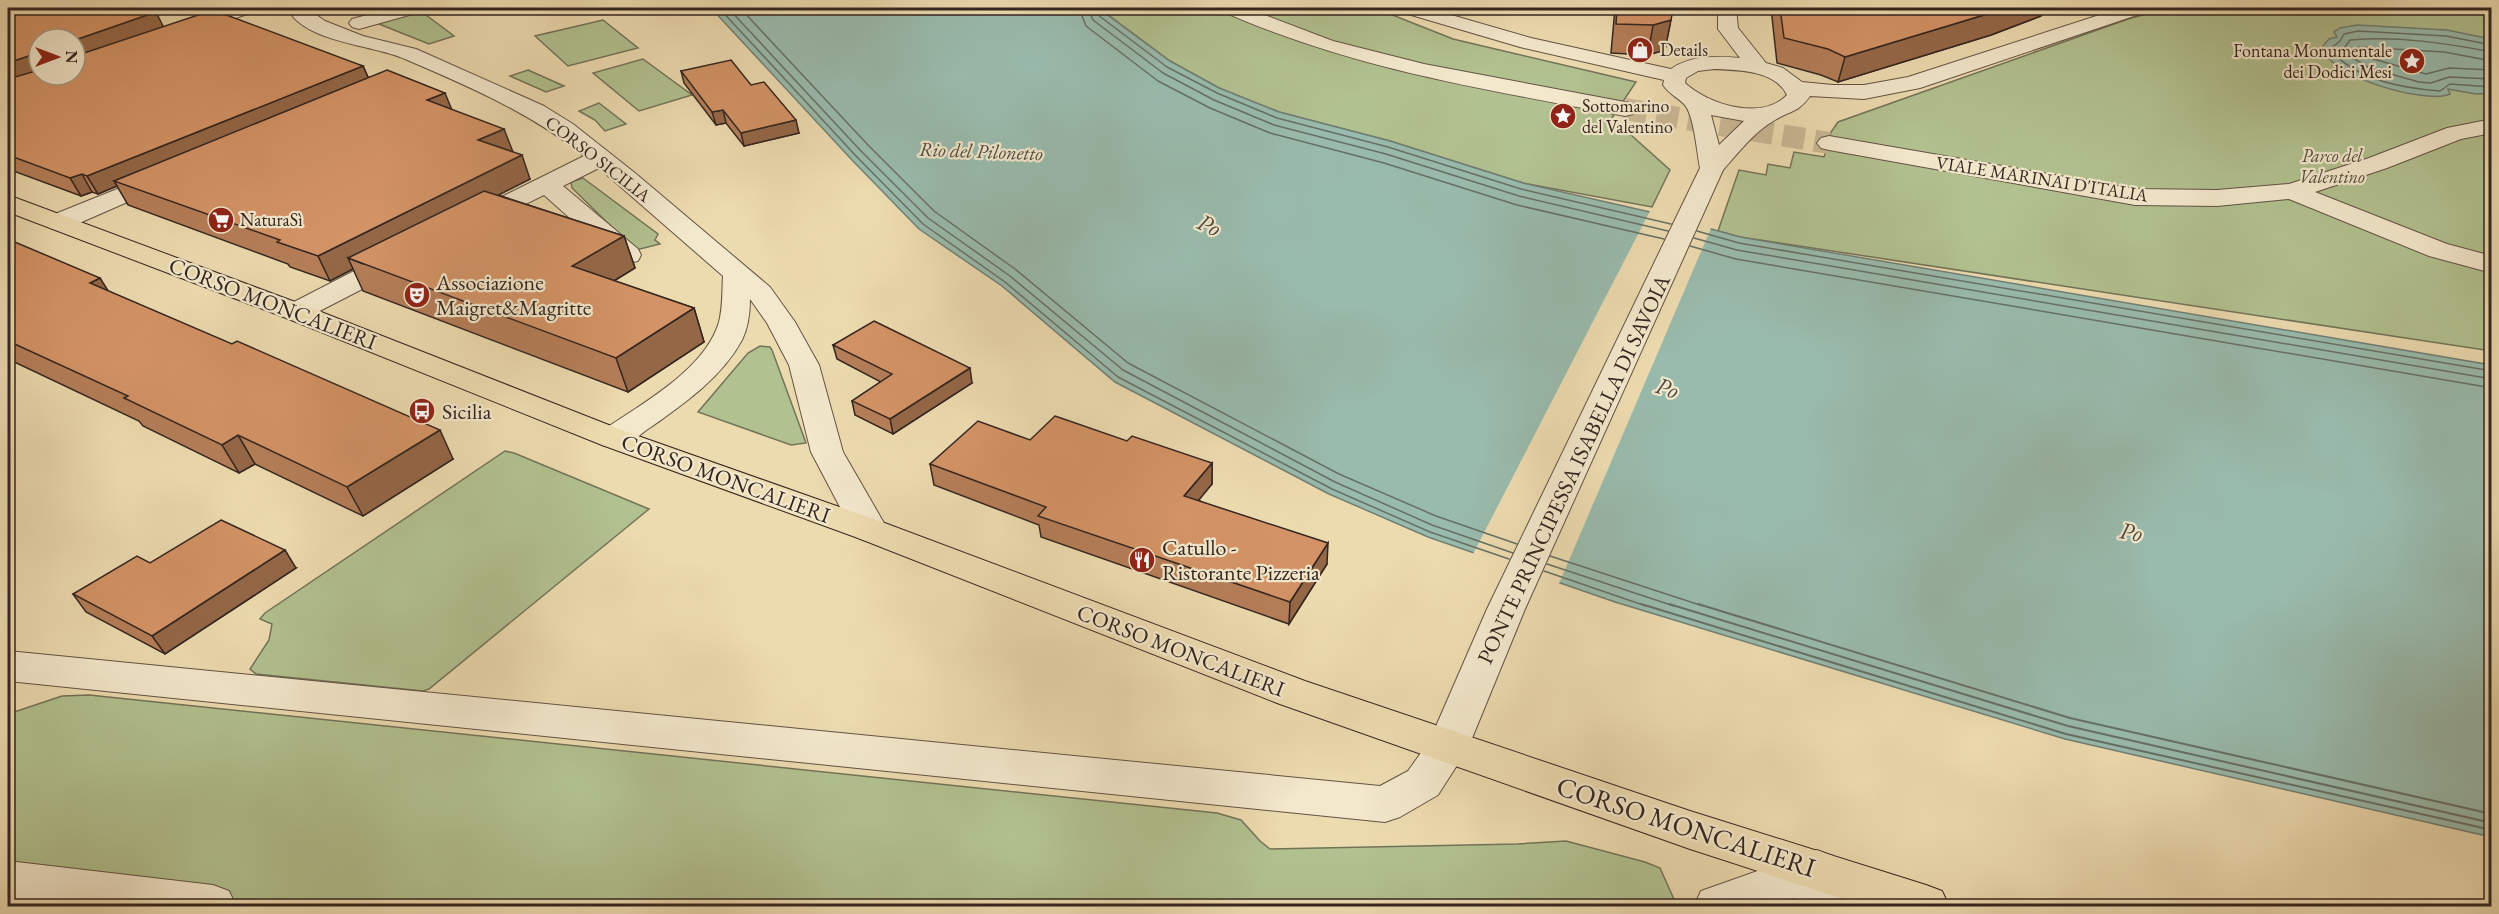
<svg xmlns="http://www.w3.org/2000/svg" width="2499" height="914" font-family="'EB Garamond',serif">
	<rect width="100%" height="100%" fill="#eddbb0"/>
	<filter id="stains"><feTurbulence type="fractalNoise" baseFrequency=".00333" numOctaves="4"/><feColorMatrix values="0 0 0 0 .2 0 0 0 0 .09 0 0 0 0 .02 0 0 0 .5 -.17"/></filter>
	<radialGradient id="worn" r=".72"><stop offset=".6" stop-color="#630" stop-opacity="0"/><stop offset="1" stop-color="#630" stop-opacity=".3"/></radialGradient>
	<g fill="#b2c190" stroke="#727358" stroke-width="1.5">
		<path d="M1099,8H1375L1453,39L1636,82L1612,118L1670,170L1652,207L1523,183L1390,141L1279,112L1219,88L1170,61Z"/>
		<path d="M2171,8H2491V351L1740,237L1718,231L1739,170L1766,175L1768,164L1790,168L1794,152L1824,157L1831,132L1838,122L2131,18Z"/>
		<path d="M418,9L454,36L429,44L374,22Z"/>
		<path d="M603,20L638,48L568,66L535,36Z"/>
		<path d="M643,59L692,95L639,111L593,73Z"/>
		<path d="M528,70L564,86L546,92L510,76Z"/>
		<path d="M599,103L626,124L605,131L595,120L579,111Z"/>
		<path d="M583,178L658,234L655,240L660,244L636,250L629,244L572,188L571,182Z"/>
		<path d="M760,346L770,347L772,350L806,443L791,445L698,412L748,353Z"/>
		<path d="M505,451L514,453L649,509L429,689L423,691L256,674L250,669L269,640L272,624L260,619L265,613Z"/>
		<path d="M89,695L1217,813L1241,820L1260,841L1270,849L1517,844L1566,841L1645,862L1660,868L1677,906H8V714L62,696Z"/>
	</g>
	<g fill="#99bbad" stroke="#707f75" stroke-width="1.5">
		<path d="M711,8H1098L1170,61L1219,88L1279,112L1390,141L1523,183L1650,212L1740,237L2491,365V837L2065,739L1615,602L1428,537L1329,494L1115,382L1002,286L919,229L852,160Z"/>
		<path d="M2357,25L2447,30L2491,39V93L2476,94L2448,89L2450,94C2427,105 2324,76 2323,46L2329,39L2337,37L2334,32L2340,28Z"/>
	</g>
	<path fill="#eddbb0" d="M1651,209L1712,226L1558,586L1472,556Z"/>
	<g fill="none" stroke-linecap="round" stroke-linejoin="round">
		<g stroke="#667066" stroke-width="1.5">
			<path d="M719,8L856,156L923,224L1005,282L1118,377L1332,489L1430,532L1509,559"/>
			<path d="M728,8L861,151L928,218L1010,276L1123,370L1335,482L1432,525L1513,553"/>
			<path d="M740,8L868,145L934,211L1015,269L1128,363L1339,474L1436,516L1517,544"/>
			<path d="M1079,8L1086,26L1158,81L1210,108L1270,133L1384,163L1517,205L1664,239"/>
			<path d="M1088,8L1093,20L1163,73L1214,100L1274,125L1386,154L1519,196L1668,231"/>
			<path d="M1096,8L1098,15L1167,67L1217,93L1277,118L1388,147L1521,189L1671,224"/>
			<path d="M2492,45L2446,36L2358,31L2344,34L2340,41L2330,49C2355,80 2402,88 2440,91L2450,84L2492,87"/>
			<path d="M2492,52C2445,43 2398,36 2350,40L2342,51L2369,68L2419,82L2431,83L2449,77L2492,79"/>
			<path d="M2492,61L2444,52L2359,47L2356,50L2370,58L2426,74L2449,68L2492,70"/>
			<path d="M1697,231L1739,243L2492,371"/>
			<path d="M1694,238L1737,250L2492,379"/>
			<path d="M1690,246L1736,259L2492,388"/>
			<path d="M1550,556L1703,606"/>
			<path d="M1547,564L1674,606"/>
			<path d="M1544,571L1646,606"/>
		</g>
		<g stroke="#667066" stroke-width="2">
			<path d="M1641,604L2066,734L2492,830"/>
			<path d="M1669,604L2068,726L2492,823"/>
			<path d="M1698,604L2070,718L2492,814"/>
		</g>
		<path stroke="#c8b793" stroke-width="22" stroke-dasharray="22 10" stroke-linecap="butt" d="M1625,109L1829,143"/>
		<defs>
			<g id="minor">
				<path d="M229,8H256L253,12L190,34H176L173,30L176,26Z"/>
				<path d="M287,8H306L325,21L363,36L416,49L544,106L573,124L635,173L770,287L795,322L819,365L843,452L888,530L882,538L870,542L858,538L852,530L811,452L789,365L767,323L750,299C750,313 748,328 742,340C722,377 685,403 651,427C643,432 634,441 624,445C616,449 610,447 602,445L597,438L602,431C641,404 705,370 719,322C723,307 722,291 723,276L599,168L563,186L638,249L641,255L638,261L628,263L618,261L544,195L483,225L474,228L465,225L461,220L465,215L584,156C531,113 468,86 405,59C371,44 305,43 287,8Z"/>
				<path d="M393,8H423L420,12L359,29L352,27L349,23L352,19Z"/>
				<path d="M1221,8H1246L1333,41L1424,64L1625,102L1633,104L1636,109L1633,114L1625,116C1485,89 1356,70 1224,12Z"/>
				<path d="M1399,8H1427L1531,38L1671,69C1691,55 1717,56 1740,58L1718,29V8H1736L1738,28L1766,63L1783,68L1802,82L1833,85H1864L1908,77L2121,8H2149L2146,12L1920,88L1864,99L1810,96C1799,112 1790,111 1775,120C1754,132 1739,152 1723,170L1525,609L1468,748L1438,795L1400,817L1385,822L8,681V651L1380,786L1408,771L1430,740L1487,609L1700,168C1697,153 1694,114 1684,104C1677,97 1669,94 1663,85L1664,80L1520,47L1401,12ZM1714,69C1738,70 1775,70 1787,95C1762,121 1709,105 1685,83L1686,78L1698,71ZM1711,115L1744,121L1719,145Z"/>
				<path d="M2492,119V133L2461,139L2387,168L2315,192L2447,244L2492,256V273L2429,256L2289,199L2217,206L2135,205L1829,150L1821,148L1817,143L1821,138L1829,136L2135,189L2217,190L2289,184L2369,158L2447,128Z"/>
				<path d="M162,171L171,173L174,178L171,183L68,228L59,230L50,228L46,222L50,216Z"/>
				<path d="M399,251L409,253L413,259L409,265L306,318L296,321L286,318L282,312L286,306L389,253Z"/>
				<path d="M1817,850L1833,856L1840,870L1842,906H1796L1795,898L1772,906H1694L1701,891Z"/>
				<path d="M8,861L213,885L229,891L236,906H52L8,901Z"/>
			</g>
			<path id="major" d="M8,195L306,306L624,431L882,522L1305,681L1690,811L1926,885L1942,891L1949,906H1865L1690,849L1277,703L858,538L602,445L286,318L8,212Z"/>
		</defs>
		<use href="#minor" stroke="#625244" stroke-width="2"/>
		<use href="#major" stroke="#332520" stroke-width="2"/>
		<use href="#minor" fill="#f3e8cc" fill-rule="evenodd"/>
		<use href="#major" fill="#eddbb0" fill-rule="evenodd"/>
	</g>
	<g fill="#b57e58" stroke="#332520" stroke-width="1.5" fill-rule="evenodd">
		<path d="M8,8L163,27L363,66L368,77L452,110L513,152L530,179L498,195L624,236L635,268L614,281L694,308L704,342L628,392L363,291L353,269L330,281L290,267L288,264L128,205L117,186L98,194L92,192L81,196L8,169ZM39,39L75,75H39Z"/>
		<path d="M521,8H540L529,11Z"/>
		<path d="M1615,8H1673L1665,50L1648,55L1611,53Z"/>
		<path d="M1771,8H2044L2041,16L1991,35L1838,82L1821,75L1777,63Z"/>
		<path d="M681,71L751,85L799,133L744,146L726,123L716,125L684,83Z"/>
		<path d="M8,241L108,291L453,459L363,516L255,464L239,473L143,426L139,421L8,359Z"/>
		<path d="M833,345L972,383L893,434L855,415L852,401L881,382L837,359Z"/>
		<path d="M1127,441L1212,463V484L1198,500L1327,564L1289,624L1041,537L1039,525L934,485L930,464Z"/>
		<path d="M150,563L296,568L165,654L86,612L73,594Z"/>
	</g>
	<g fill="#946747" stroke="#332520" stroke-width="1.5">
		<path d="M528,8H540L529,11Z"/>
		<path d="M2007,8H2044L2041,16L1991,35L1838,82L1845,57Z"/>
		<path d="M156,12L164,28L75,59V40Z"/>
		<path d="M1671,20L1665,50L1648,55L1653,25Z"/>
		<path d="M31,55L39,69V72L8,82V63Z"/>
		<path d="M363,66L370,82L114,181L117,186L98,194L87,176Z"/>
		<path d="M445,93L454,115L427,100Z"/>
		<path d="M723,110L726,123L716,125L712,112Z"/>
		<path d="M796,120L799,133L744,146L741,133Z"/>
		<path d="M504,129L513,152L478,140Z"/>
		<path d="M522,155L530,179L363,264L348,258L353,269L330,281L318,256Z"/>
		<path d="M82,174L92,192L81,196L70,178Z"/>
		<path d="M624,236L635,268L584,299L572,266Z"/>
		<path d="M100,278L117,305L90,283Z"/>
		<path d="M694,308L704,342L628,392L616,358Z"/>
		<path d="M970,368L972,383L893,434L890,419Z"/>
		<path d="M440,430L453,459L363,516L347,487Z"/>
		<path d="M238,435L255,464L239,473L222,445Z"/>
		<path d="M1212,463V484L1185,517L1184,496Z"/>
		<path d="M1328,543L1327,564L1289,624L1290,602Z"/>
		<path d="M285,550L296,568L165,654L152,636Z"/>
	</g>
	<g fill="#d39366" stroke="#332520" stroke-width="1.5">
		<path d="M8,8H139L156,12L75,40L39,39V56L31,55L8,63Z"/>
		<path d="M1617,8H1673L1671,20L1653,25L1616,24Z"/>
		<path d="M1780,8H2007L1845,57L1828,49L1784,38Z"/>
		<path d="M213,10L363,66L87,176L82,174L70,178L8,155V79L39,70V75H75V56Z"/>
		<path d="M731,60L751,85L764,82L796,120L741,133L723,110L712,112L681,71Z"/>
		<path d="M387,70L445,93L427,100L504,129L478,140L522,155L318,256L277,242L280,240L114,181Z"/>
		<path d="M484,191L624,236L572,266L694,308L616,358L348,258Z"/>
		<path d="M10,240L100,278L90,283L232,344L237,341L440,430L347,487L238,435L222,445L124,398L128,396L8,341V241Z"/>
		<path d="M874,321L970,368L890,419L852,401L892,374L833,345Z"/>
		<path d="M1055,416L1127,441L1132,436L1212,463L1184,496L1328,543L1290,602L1038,516L1046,507L930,464L978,421L1030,440Z"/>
		<path d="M221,520L285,550L152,636L73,594L137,556L150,563Z"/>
	</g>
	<defs>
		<symbol id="shop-disc" viewBox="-11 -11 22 22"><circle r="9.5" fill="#8f2418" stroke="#f3e8cc"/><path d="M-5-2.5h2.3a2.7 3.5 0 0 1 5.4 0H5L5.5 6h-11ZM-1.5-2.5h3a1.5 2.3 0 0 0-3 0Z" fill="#fff"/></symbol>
		<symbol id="sight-disc" viewBox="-11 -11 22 22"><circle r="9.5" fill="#8f2418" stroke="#f3e8cc"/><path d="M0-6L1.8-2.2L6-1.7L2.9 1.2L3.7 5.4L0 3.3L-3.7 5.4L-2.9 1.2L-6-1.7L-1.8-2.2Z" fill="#fff"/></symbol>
		<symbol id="supermarket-disc" viewBox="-11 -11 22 22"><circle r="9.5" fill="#8f2418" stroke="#f3e8cc"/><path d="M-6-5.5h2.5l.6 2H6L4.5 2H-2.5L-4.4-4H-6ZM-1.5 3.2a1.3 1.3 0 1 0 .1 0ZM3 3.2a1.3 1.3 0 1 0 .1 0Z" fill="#fff"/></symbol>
		<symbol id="theatre-disc" viewBox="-11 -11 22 22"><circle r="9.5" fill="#8f2418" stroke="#f3e8cc"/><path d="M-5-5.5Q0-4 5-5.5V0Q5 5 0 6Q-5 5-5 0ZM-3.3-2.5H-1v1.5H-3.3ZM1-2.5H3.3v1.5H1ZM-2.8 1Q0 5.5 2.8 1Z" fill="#fff"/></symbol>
		<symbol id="bus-disc" viewBox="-11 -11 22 22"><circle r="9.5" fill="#8f2418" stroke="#f3e8cc"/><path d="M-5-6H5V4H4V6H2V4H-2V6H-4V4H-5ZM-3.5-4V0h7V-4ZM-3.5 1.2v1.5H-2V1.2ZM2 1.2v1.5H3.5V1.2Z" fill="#fff"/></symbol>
		<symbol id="restaurant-disc" viewBox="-11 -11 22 22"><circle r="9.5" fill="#8f2418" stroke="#f3e8cc"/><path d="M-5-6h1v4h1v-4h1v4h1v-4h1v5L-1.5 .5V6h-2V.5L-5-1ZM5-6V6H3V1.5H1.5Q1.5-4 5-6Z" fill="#fff"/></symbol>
	</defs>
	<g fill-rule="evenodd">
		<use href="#shop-disc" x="1625" y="35" width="30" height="30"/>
		<use href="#sight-disc" x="2397" y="46" width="30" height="30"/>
		<use href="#sight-disc" x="1548" y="101" width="30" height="30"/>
		<use href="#supermarket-disc" x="206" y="205" width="30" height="30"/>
		<use href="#theatre-disc" x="402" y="280" width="30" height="30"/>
		<use href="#bus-disc" x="407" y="396" width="30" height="30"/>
		<use href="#restaurant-disc" x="1127" y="545" width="30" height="30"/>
	</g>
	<g text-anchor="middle" stroke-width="4.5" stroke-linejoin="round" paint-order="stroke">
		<g font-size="18" fill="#332520" stroke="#f3e8cc" text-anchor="start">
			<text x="1660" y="56">Details</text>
			<text x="2392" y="57" text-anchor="end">Fontana Monumentale<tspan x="2392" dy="21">dei Dodici Mesi</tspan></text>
			<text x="1582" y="112">Sottomarino<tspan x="1582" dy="21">del Valentino</tspan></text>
			<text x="240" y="226">NaturaSì</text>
		</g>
		<g font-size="18" font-style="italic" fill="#534c3c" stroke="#f3e8cc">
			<text x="2332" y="162">Parco del<tspan x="2332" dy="21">Valentino</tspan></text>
		</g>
		<g font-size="18" fill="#332520" stroke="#f3e8cc">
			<text transform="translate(598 159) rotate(38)" y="6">CORSO SICILIA</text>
			<text transform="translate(2042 179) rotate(9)" y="6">VIALE MARINAI D'ITALIA</text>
		</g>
		<g font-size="20" font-style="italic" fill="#4c4a43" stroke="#f3e8cc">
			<text transform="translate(981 151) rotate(2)" y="7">Rio del Pilonetto</text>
		</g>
		<g font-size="22" fill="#332520" stroke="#f3e8cc" text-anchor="start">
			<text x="436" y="290">Associazione<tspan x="436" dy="25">Maigret&amp;Magritte</tspan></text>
			<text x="442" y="419">Sicilia</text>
			<text x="1162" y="555">Catullo -<tspan x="1162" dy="25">Ristorante Pizzeria</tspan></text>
		</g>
		<g font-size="22" fill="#332520" stroke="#f3e8cc">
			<text transform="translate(273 303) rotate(21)" y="8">CORSO MONCALIERI</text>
			<text transform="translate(1573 469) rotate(-65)" y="8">PONTE PRINCIPESSA ISABELLA DI SAVOIA</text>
			<text transform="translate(726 478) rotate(20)" y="8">CORSO MONCALIERI</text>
			<text transform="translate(1181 650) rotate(21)" y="8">CORSO MONCALIERI</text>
		</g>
		<g font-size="24" font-style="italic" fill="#4c4a43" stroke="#f3e8cc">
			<text transform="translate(1209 225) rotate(25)" y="8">Po</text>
			<text transform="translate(1667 388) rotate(18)" y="8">Po</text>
			<text transform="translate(2131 532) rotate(9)" y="8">Po</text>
		</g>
		<g font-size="27" fill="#332520" stroke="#f3e8cc">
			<text transform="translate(1686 827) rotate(18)" y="9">CORSO MONCALIERI</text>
		</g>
	</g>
	<rect width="2499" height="914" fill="none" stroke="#eddbb0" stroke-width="30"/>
	<rect x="9" y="9" width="2481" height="896" fill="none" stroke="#332520" stroke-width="3"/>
	<rect x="15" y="15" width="2469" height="884" fill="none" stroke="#332520" stroke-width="1.5"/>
	<g transform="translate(57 57) rotate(90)"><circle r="28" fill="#f3e8cc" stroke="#a69a87" stroke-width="1.5"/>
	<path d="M0-4.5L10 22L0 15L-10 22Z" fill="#8f2418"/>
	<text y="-9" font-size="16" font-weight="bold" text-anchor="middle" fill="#332520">N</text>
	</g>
	<rect width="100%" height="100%" filter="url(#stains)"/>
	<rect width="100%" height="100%" fill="url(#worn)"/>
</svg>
